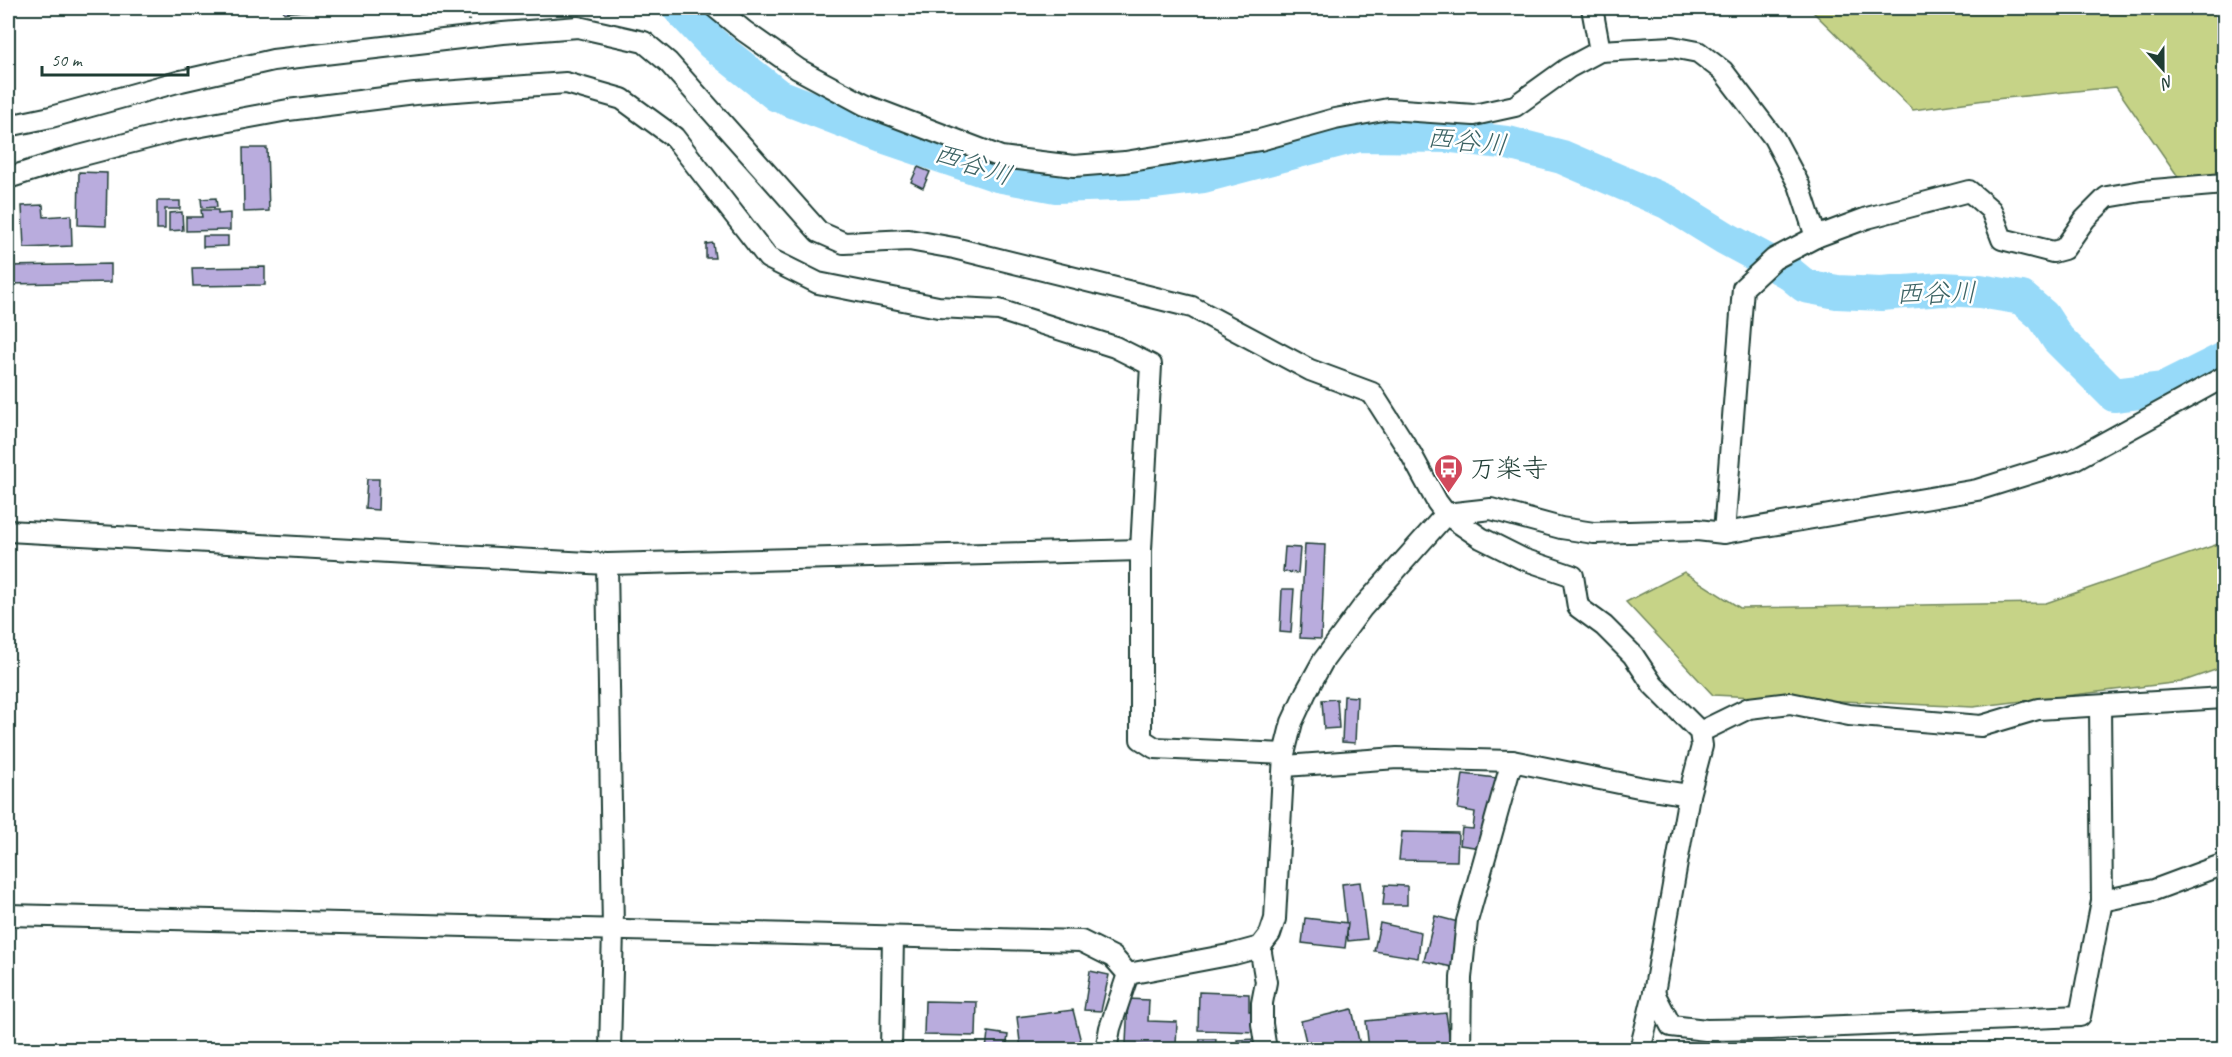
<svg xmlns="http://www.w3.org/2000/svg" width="2232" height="1057" font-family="Caveat,'Klee One',sans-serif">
	<rect width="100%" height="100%" fill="#fff"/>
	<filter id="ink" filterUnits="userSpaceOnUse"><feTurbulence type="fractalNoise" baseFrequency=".0167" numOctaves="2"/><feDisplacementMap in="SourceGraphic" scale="12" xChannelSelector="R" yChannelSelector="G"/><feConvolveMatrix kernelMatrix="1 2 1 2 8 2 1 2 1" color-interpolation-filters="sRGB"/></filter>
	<g filter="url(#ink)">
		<g fill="#c6d387" stroke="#72885e" stroke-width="1.5">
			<path d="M1809,8H2224V178H2179L2116,87L1985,100L1913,110Z"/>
			<path d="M2224,542V667L2181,682L1973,707L1713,695L1626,602L1684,572L1740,608L2046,603Z"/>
		</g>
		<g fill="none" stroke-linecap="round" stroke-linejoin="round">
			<path stroke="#97daf9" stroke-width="34" d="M679,8L713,44L777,95L888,138L997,175L1056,186L1145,183L1203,176L1359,135L1451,136L1508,143L1562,157L1667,202L1725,238L1788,272L1805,286L1837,292L1881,294L1942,289L1980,291L2022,298L2043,316L2058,339L2114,395L2164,389L2224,359"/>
		</g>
		<g fill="#b9acdd" stroke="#1f3d34" stroke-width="1.5">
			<path d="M283,8H332L284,13Z"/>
			<path d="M243,148H267L269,211L244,212Z"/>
			<path d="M918,167L930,172L923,188L911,182Z"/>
			<path d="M79,172L107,173L106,226L78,225Z"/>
			<path d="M216,198L217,207L202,208L201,199Z"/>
			<path d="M157,201H180V209H165V229H157Z"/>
			<path d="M43,205L44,217L71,215L72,246L24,248L22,206Z"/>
			<path d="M201,210H218V214L230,213V230L186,231V217H202Z"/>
			<path d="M182,212L183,230L169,231V213Z"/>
			<path d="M203,236H228V246L203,247Z"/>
			<path d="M713,243L715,258H706V244Z"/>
			<path d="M111,264V282L8,284V266Z"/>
			<path d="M265,267V285L193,286L192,268Z"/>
			<path d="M367,479H379L378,510L365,509Z"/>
			<path d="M1305,544L1325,545L1321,639L1300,638Z"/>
			<path d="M1285,547L1300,548L1298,573L1283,572Z"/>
			<path d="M1282,589H1294L1291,633L1280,632Z"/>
			<path d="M1344,696L1357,697L1355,743L1342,742Z"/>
			<path d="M1337,699L1339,728L1324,729L1322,700Z"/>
			<path d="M1463,774L1504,779L1495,850L1460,845L1462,828L1473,829L1475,812L1458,809Z"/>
			<path d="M1402,832L1458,833L1457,861L1399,860Z"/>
			<path d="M1360,882L1367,939L1348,941L1342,884Z"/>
			<path d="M1385,885L1407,886V905H1383Z"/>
			<path d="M1435,916L1462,923L1452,967L1424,961Z"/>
			<path d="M1305,918L1348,923L1345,948L1302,943Z"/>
			<path d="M1380,923L1421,932L1418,958L1374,951Z"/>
			<path d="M1090,971L1109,975L1101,1011L1084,1010Z"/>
			<path d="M1199,992L1249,994V1011H1258L1257,1032L1198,1030Z"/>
			<path d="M1128,999L1149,1000L1148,1021L1177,1022L1176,1046L1126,1044Z"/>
			<path d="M925,1001L977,1002L976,1036L924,1035Z"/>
			<path d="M1352,1009L1361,1050H1344L1343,1043L1308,1050L1301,1021Z"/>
			<path d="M1073,1010L1082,1046L1053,1050H1021L1017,1017Z"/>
			<path d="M1446,1013L1451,1049L1369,1050L1366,1021Z"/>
			<path d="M988,1032L1008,1035L1006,1050H986Z"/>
			<path d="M1200,1039H1216L1215,1050H1199Z"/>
			<path d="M1257,1039V1050H1238L1237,1040Z"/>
		</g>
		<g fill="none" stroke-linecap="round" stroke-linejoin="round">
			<defs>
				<g id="street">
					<path d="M716,8L744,31L798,69L865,105L1001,157L1074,166L1125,162L1260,140L1335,119L1388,109L1474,115L1515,106L1568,68L1600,51L1672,47L1698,52L1723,71L1774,138L1799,185L1816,237"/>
					<path d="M1592,8L1600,51"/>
					<path d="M8,126L51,117L181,81L273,60L503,33L578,27L644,42L668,62L819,232L844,243L909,240L954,248L1192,307L1310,370L1372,393L1411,454L1437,502L1446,514L1481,538L1523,559L1573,576L1578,607L1604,626L1633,655L1653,685L1700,732L1702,746L1689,795L1654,993L1640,1050"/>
					<path d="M8,178L64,160L175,131L288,110L415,94L566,83L622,99L674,137L768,258L818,283L938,307L999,310L1115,347L1151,365L1141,550V739L1155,748L1284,754"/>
					<path d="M8,531L607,564L1141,550"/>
					<path d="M1724,533L1743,288L1774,259L1816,237L1867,218L1969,191L1991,210L2002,239L2053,252L2064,249L2085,219L2107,197L2142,191L2224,184"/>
					<path d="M607,564L613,929L610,1050"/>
					<path d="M1700,732L1749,708L1790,703L1849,715L1981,726L2038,709L2224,698"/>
					<path d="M1285,766L1397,758L1512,761L1639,787L1689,795"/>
					<path d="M2102,901L2154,890L2224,864"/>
					<path d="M8,915L1081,941L1113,957L1128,974"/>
					<path d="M1260,947L1266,982L1262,1003V1024L1266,1050"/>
					<path d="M1128,974L1234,954L1260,947L1270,934L1275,919L1284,754L1292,722L1306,692L1323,661L1362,608L1446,514L1491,509L1561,528L1594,533L1697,530L1724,533L1977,490L2073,460L2224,377"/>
					<path d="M1654,993L1671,1026L1706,1030L1771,1029L2080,1016L2102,901L2100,707"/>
					<path d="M891,1050L893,937"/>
					<path d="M1106,1050L1110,1028L1128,974"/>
					<path d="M1460,1050L1461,978L1467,921L1512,761"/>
				</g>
			</defs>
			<use href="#street" stroke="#1f3d34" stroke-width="24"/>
			<path stroke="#1f3d34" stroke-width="4" stroke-dasharray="1.5 4.5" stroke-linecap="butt" d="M469,21L470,8"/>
			<use href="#street" stroke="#fff" stroke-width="20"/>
		</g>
	</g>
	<defs>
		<symbol id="bus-pin" viewBox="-11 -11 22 30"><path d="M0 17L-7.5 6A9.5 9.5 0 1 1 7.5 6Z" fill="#d1495b" stroke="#fff"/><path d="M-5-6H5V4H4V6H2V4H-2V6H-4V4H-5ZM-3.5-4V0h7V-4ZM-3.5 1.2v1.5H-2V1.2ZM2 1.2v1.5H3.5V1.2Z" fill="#fff"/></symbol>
	</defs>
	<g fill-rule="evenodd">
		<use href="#bus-pin" x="1432" y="452" width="33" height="45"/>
	</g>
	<g text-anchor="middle" stroke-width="5" stroke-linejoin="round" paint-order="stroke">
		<g font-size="26" fill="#1f3d34" stroke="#fff" text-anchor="start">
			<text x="1470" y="477">万楽寺</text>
		</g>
		<g font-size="27" font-style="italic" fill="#3d6465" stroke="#fff">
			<text transform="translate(1467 141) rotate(6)" y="9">西谷川</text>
			<text transform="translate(973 164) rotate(18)" y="9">西谷川</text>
			<text transform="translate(1936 293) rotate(-1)" y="9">西谷川</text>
		</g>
	</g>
	<rect width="2232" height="1057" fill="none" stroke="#fff" stroke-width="30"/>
	<rect x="15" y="15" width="2202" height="1027" fill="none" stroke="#1f3d34" stroke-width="2" filter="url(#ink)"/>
	<g transform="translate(2163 69) rotate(159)" stroke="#ffffff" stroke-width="4.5" paint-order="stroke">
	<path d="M0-4.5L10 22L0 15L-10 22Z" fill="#1f3d34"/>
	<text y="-9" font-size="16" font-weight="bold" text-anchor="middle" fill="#1f3d34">N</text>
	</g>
	<path d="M42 66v9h146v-9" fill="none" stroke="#1f3d34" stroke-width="3"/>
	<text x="51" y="66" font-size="18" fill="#1f3d34" stroke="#ffffff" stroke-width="4.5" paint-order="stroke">50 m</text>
</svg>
